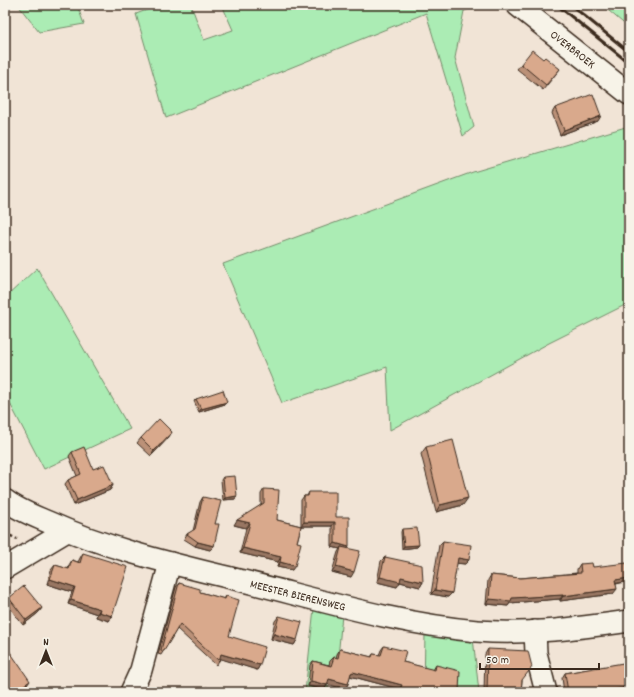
<svg xmlns="http://www.w3.org/2000/svg" width="634" height="697" font-family="Dekko,sans-serif">
	<rect width="100%" height="100%" fill="#f1e4d6"/>
	<filter id="ink" filterUnits="userSpaceOnUse"><feTurbulence type="fractalNoise" baseFrequency=".025" numOctaves="2"/><feDisplacementMap in="SourceGraphic" scale="8" xChannelSelector="R" yChannelSelector="G"/><feConvolveMatrix kernelMatrix="1 2 1 2 8 2 1 2 1" color-interpolation-filters="sRGB"/></filter>
	<g filter="url(#ink)">
		<g fill="#abecb4" stroke="#738b69">
			<path d="M18,5H77L84,24L39,32Z"/>
			<path d="M160,5H191L204,40L233,30L222,5H480L464,11L455,58L474,127L463,136L426,13L166,118L136,14Z"/>
			<path d="M602,5H629V28Z"/>
			<path d="M629,126V303L549,343L390,430L387,367L282,403L223,264L473,172Z"/>
			<path d="M37,268L130,429L44,469L5,394V298Z"/>
			<path d="M314,608L342,615L336,679L327,681L329,692H305Z"/>
			<path d="M425,633L473,638L479,692H424Z"/>
		</g>
		<g fill="none" stroke-linecap="round" stroke-linejoin="round">
			<defs>
				<g id="minor">
					<path d="M517,5L629,94"/>
					<path d="M5,500C18,510 34,516 48,522C110,550 178,565 243,581C320,600 398,624 477,631C528,635 579,628 629,621"/>
					<path d="M5,568L67,531"/>
					<path d="M535,631L536,653L546,692"/>
					<path d="M131,692L141,670L170,563"/>
				</g>
			</defs>
			<use href="#minor" stroke="#3b2a1e" stroke-width="24"/>
			<path stroke="#3b2a1e" stroke-width="2.5" stroke-dasharray="3 3" stroke-linecap="butt" d="M5,533L17,539"/>
			<use href="#minor" stroke="#f7f3e8" stroke-width="21"/>
			<g stroke="#3b2a1e" stroke-width="3">
				<path d="M557,5L629,63"/>
				<path d="M571,5L629,52"/>
			</g>
		</g>
		<g fill="#bb9178" stroke="#3b2a1e">
			<path d="M543,59L560,69L543,90L517,69L521,64Z"/>
			<path d="M555,108L598,121L560,135L552,113Z"/>
			<path d="M196,399L227,402L225,404L199,412L194,401Z"/>
			<path d="M169,437L151,456L137,443L141,438Z"/>
			<path d="M426,447L463,505L436,512L421,454Z"/>
			<path d="M72,452L113,485L110,490L74,505L65,484L68,480L77,476L69,456Z"/>
			<path d="M223,477L235,499L223,500L221,480Z"/>
			<path d="M264,489L277,520L301,526V500L304,496H307L309,492L336,517L347,549L351,577L332,572L338,552L340,549L332,547V526H301L297,542L292,570L277,567L278,562L240,553L246,528L234,525L261,505V494Z"/>
			<path d="M203,497L215,524L214,546L210,550L195,546L184,539L187,534L193,531L200,502Z"/>
			<path d="M402,529L419,545L417,547L402,549L401,532Z"/>
			<path d="M443,541L469,560L465,564L457,563L448,597L431,594L439,545Z"/>
			<path d="M83,553L112,616L109,621L96,617L97,614L68,604L72,592L47,584L51,570L55,565L68,569L69,565L72,560L78,562L80,558Z"/>
			<path d="M385,557L423,582L420,587L400,582L397,587L377,582L381,561Z"/>
			<path d="M580,564L593,567L629,578L625,582L616,584L613,594L560,601V599L510,603L508,606L486,604L488,580L491,575L520,578L577,573V569Z"/>
			<path d="M179,583L200,592L224,599L226,596L229,636L260,665L257,670L220,658L219,661L216,665L177,629L161,655L158,654L176,587Z"/>
			<path d="M9,598L42,608L38,613L23,625L6,603Z"/>
			<path d="M279,616L297,640L294,645L271,639L275,621Z"/>
			<path d="M384,646L403,662L433,670L436,665L459,691L473,692H398L399,689L350,676L348,684L345,689L328,684L324,690L308,686L310,665L313,661L329,665L330,661L334,657L336,658L337,654L340,649L371,657L373,654L379,655L381,650Z"/>
			<path d="M488,649L522,680L521,692H484L485,654Z"/>
			<path d="M5,652L22,692H5Z"/>
			<path d="M629,656V691L623,692H564L562,678L565,673L627,663L626,660Z"/>
		</g>
		<g fill="#987662" stroke="#3b2a1e">
			<path d="M601,116L598,121L560,135L564,130Z"/>
			<path d="M227,402L225,404L199,412L201,409Z"/>
			<path d="M172,432L169,437L151,456L154,451Z"/>
			<path d="M113,485L110,490L74,505L77,500Z"/>
			<path d="M237,496L235,499L223,500L225,498Z"/>
			<path d="M468,498L463,505L436,512L440,505Z"/>
			<path d="M237,520L250,523L246,528L234,525Z"/>
			<path d="M304,522H335L332,526H301Z"/>
			<path d="M198,542L214,546L210,550L195,546Z"/>
			<path d="M335,543L349,547L346,551L341,547L340,549L332,547Z"/>
			<path d="M419,545L417,547L402,549L404,546Z"/>
			<path d="M243,548L281,557L278,562L240,553Z"/>
			<path d="M458,558L469,560L465,564L454,563Z"/>
			<path d="M280,562L295,566L292,570L277,567Z"/>
			<path d="M336,567L354,572L351,577L332,572Z"/>
			<path d="M380,577H401L423,582L420,587L400,582L397,587L377,582Z"/>
			<path d="M629,578L625,582L612,584L615,580Z"/>
			<path d="M50,579L75,587L72,592L47,584Z"/>
			<path d="M617,589L613,594L560,601L563,596Z"/>
			<path d="M435,590L452,593L448,597L431,594Z"/>
			<path d="M563,595L560,599L510,603L508,606L486,604L489,599Z"/>
			<path d="M71,600L100,609L97,614L68,604Z"/>
			<path d="M42,608L38,613L23,625L26,620Z"/>
			<path d="M99,612L112,616L109,621L96,617Z"/>
			<path d="M274,634L297,640L294,645L271,639Z"/>
			<path d="M221,654L260,665L257,670L218,658Z"/>
			<path d="M353,672L402,685L399,689L350,676L351,673Z"/>
			<path d="M329,679L348,684L345,689L326,684Z"/>
			<path d="M30,681L22,692H14Z"/>
			<path d="M311,681L327,685L324,690L308,686Z"/>
			<path d="M629,687V691L623,692H601Z"/>
			<path d="M414,689L427,692H412Z"/>
		</g>
		<g fill="#d9a98c" stroke="#3b2a1e">
			<path d="M532,50L543,59L545,57L560,69L546,85L521,64Z"/>
			<path d="M593,94L601,116L564,130L555,108Z"/>
			<path d="M223,390L227,402L201,409L196,399Z"/>
			<path d="M159,419L172,432L154,451L141,438Z"/>
			<path d="M453,440L468,498L440,505L426,447Z"/>
			<path d="M84,447L93,469L104,465L113,485L77,500L68,480L81,474L72,452Z"/>
			<path d="M235,476L237,496L225,498L223,477Z"/>
			<path d="M264,489L279,490L277,520L301,526L297,542L301,543L295,566L280,562L281,557L243,548L250,523L237,520L264,503Z"/>
			<path d="M309,492H336V517H349V547L335,543V522H304V496H308Z"/>
			<path d="M203,497L221,501L215,524H219L214,546L198,542L187,534L195,529Z"/>
			<path d="M417,528L419,545L404,546L402,529Z"/>
			<path d="M443,541L471,545L469,560L458,558L452,593L435,590Z"/>
			<path d="M341,547L360,551L354,572L336,567Z"/>
			<path d="M83,553L128,567L112,616L99,612L100,609L71,600L75,587L50,579L55,565L69,569L72,560L80,563Z"/>
			<path d="M385,557L422,565L423,582L401,577L400,582L380,577Z"/>
			<path d="M592,563L593,567L627,563L629,578L615,580L617,589L563,596V595L512,598L511,601L489,599L491,575L520,578L581,573L580,564Z"/>
			<path d="M179,583L200,589V592L225,599L226,596L239,600L229,636L265,647L260,665L221,654L219,661L180,624L164,651L161,650Z"/>
			<path d="M24,586L42,608L26,620L9,598Z"/>
			<path d="M279,616L302,622L297,640L274,634Z"/>
			<path d="M384,646L406,651L403,662L435,670L436,665L460,671L459,691L473,692H427L414,689V692H400L402,685L353,672L351,673L348,684L329,679L327,685L311,681L313,661L331,666L334,657L338,658L340,649L372,657L373,654L381,655Z"/>
			<path d="M8,649L30,681L14,692H10L7,688L5,690V652Z"/>
			<path d="M488,649L528,651L532,667L522,680L521,692H487Z"/>
			<path d="M629,662V687L601,692H568L565,673Z"/>
			<path d="M206,687L220,691L219,692H204Z"/>
		</g>
	</g>
	<g text-anchor="middle" stroke-width="3" stroke-linejoin="round" paint-order="stroke">
		<g font-size="12" fill="#3b2a1e" stroke="#f7f3e8">
			<text transform="translate(573 49) rotate(38)" y="4">OVERBROEK</text>
			<text transform="translate(298 595) rotate(14)" y="4">MEESTER BIERENSWEG</text>
		</g>
	</g>
	<rect width="634" height="697" fill="none" stroke="#f7f3e8" stroke-width="20"/>
	<rect x="10" y="10" width="614" height="677" fill="none" stroke="#3b2a1e" stroke-width="1.5" filter="url(#ink)"/>
	<g transform="translate(46 651)" stroke="#f7f3e8" stroke-width="3" paint-order="stroke">
	<path d="M0-3L7 15L0 10L-7 15Z" fill="#3b2a1e"/>
	<text y="-6" font-size="11" font-weight="bold" text-anchor="middle" fill="#3b2a1e">N</text>
	</g>
	<path d="M480 663v6h119v-6" fill="none" stroke="#3b2a1e" stroke-width="2"/>
	<text x="486" y="663" font-size="12" fill="#3b2a1e" stroke="#f7f3e8" stroke-width="3" paint-order="stroke">50 m</text>
</svg>
